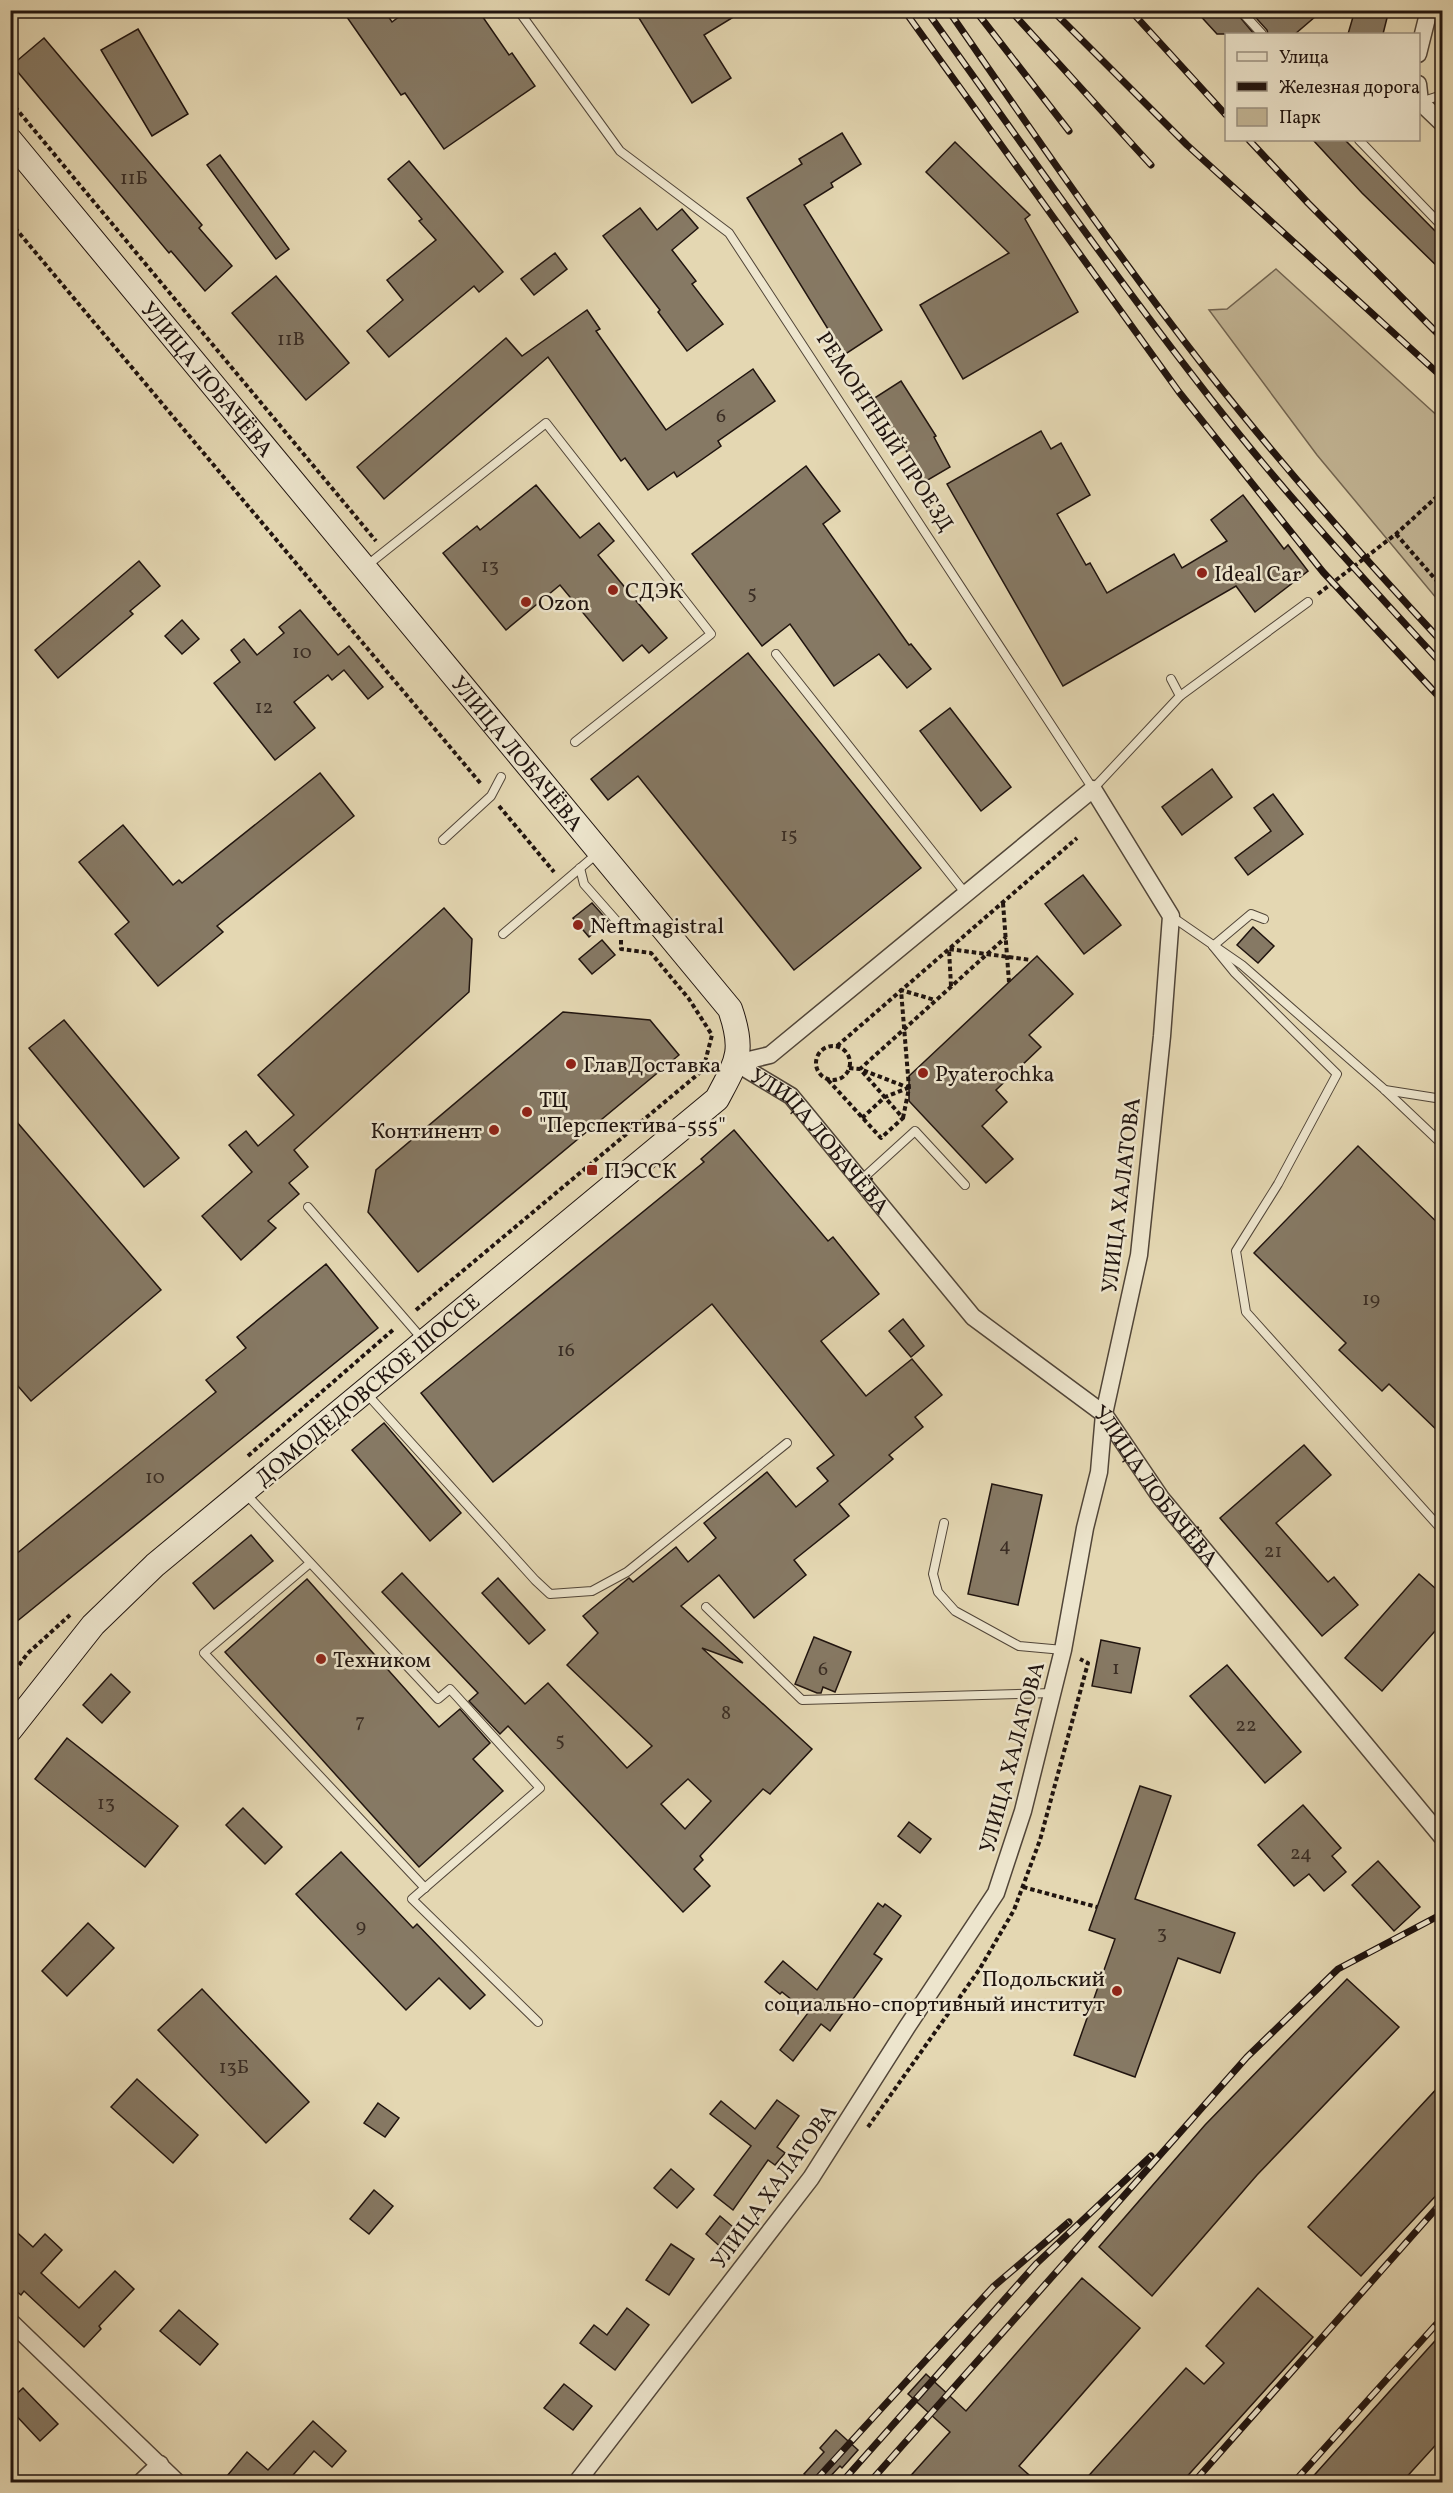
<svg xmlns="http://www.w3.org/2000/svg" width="1453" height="2493" font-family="Vollkorn,serif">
	<rect width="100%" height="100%" fill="#e4d7b2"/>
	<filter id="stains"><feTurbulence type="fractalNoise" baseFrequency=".00333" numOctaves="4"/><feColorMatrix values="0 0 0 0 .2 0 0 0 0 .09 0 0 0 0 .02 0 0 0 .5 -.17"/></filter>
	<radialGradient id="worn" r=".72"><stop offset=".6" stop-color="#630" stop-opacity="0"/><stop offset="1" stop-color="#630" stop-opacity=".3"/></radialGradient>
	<path fill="#c3b696" stroke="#726552" stroke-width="1.5" d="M1276,269L1442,420V605L1317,455L1209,310L1227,309Z"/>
	<g fill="#867964" stroke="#20140f" stroke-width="1.5" fill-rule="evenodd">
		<path d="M342,10H384L392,22L408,10H478L509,55L512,53L535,86L444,149L405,93L401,95Z"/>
		<path d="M634,10H745L704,35L731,78L692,103Z"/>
		<path d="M1195,10H1234L1254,34H1217Z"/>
		<path d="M1249,10H1323L1295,34H1268L1267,30Z"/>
		<path d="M1355,10H1389L1383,34H1348Z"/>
		<path d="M138,29L188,114L152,136L101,50Z"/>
		<path d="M44,38L202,225L199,228L232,266L205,291L171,251L169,253L12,65Z"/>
		<path d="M842,133L861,164L831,183L833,187L804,205L882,330L844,355L747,198L802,164L799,159Z"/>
		<path d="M1313,140H1345L1443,239V272L1362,193Z"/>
		<path d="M955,142L1030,215L1025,219L1078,312L963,379L920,305L1009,253L926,172Z"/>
		<path d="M220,155L289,249L276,259L207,165Z"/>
		<path d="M409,161L503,272L479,292L474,286L389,357L367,331L403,300L387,280L436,240L419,221L422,219L388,179Z"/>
		<path d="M640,208L657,230L682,209L698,228L672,250L696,281L692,284L723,324L687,351L658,312L660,310L603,236Z"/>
		<path d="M555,253L567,269L534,295L521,279Z"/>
		<path d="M276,276L349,363L306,400L232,313Z"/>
		<path d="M587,310L600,329L596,331L666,430L753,369L775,401L718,441L721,446L677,477L674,472L648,490L625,458L621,461L548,357L384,499L357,467L506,338L522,356Z"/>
		<path d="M901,381L936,436L934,437L950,467L921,484L912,468L916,466L873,399Z"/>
		<path d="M1041,431L1051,449L1061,443L1090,495L1057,514L1086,565L1090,563L1107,593L1174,554L1182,568L1227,541L1211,520L1243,495L1284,549L1288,545L1308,571L1255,612L1236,586L1063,686L947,484Z"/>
		<path d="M806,466L840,511L823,524L909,645L911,644L931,669L907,688L879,654L834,686L790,624L762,646L692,554Z"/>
		<path d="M536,485L580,538L599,523L614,541L598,555L667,638L649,653L642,645L623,661L560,585L506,630L443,553L477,526L480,530Z"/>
		<path d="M139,561L160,586L130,611L133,614L58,678L35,650Z"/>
		<path d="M300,610L338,655L349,646L383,687L368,699L344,670L332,680L328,675L294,702L315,728L275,760L214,683L240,662L231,650L244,639L257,655L284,633L279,627Z"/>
		<path d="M182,620L199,639L182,654L165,636Z"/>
		<path d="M748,653L921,868L794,970L638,776L608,800L591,779Z"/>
		<path d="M950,708L1011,787L981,811L920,731Z"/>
		<path d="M1212,769L1232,797L1182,835L1162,807Z"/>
		<path d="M320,773L354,816L217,926L223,932L158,986L115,934L129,922L79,862L123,825L173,885L179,880L182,883Z"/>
		<path d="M1273,794L1303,834L1248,875L1235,858L1271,831L1254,808Z"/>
		<path d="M1083,875L1121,925L1084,954L1045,904Z"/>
		<path d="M592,903L608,921L589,937L573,918Z"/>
		<path d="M444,908L472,939L469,992L294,1150L308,1167L289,1183L299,1194L268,1221L276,1228L241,1260L202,1216L252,1172L229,1145L246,1131L258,1146L294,1115L258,1075Z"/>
		<path d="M1253,927L1274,946L1258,963L1237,945Z"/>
		<path d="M602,940L615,955L592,974L579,959Z"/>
		<path d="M1037,956L1073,994L1029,1035L1041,1047L996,1090L1007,1102L982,1126L1013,1159L986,1183L909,1101V1076Z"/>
		<path d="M563,1012L650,1020L679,1055L418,1272L368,1212L376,1170Z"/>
		<path d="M64,1020L179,1158L144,1187L29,1048Z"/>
		<path d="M10,1114L161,1290L31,1401L10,1377Z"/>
		<path d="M734,1130L828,1241L833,1237L879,1294L821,1341L866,1396L912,1359L942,1395L915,1417L923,1427L889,1455L893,1459L839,1504L849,1516L794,1560L806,1575L754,1618L719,1575L681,1606L743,1663L702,1648L812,1749L770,1794L763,1789L700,1856L703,1860L694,1869L710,1886L683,1912L508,1726L500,1734L469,1701L478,1693L382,1592L402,1573L525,1704L548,1683L627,1768L652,1746L567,1665L598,1633L583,1616L629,1578L633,1582L676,1547L688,1562L716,1538L704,1523L767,1472L796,1507L828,1481L817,1468L834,1455L712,1304L493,1482L421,1393L704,1162L701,1159ZM688,1779L711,1801L685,1829L661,1804Z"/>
		<path d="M1358,1146L1443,1228V1436L1389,1384L1382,1391L1339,1350L1346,1343L1254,1253Z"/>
		<path d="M326,1264L378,1328L10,1627V1559L216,1392L206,1380L246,1348L237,1337Z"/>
		<path d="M903,1319L924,1346L911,1357L889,1331Z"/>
		<path d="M384,1423L461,1513L430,1541L352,1450Z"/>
		<path d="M1304,1445L1331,1475L1276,1523L1328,1582L1334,1577L1358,1605L1322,1636L1220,1518Z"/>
		<path d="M992,1484L1042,1495L1018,1605L968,1594Z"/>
		<path d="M251,1535L273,1561L214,1609L193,1583Z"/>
		<path d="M1419,1574L1443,1595V1622L1382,1691L1345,1658Z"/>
		<path d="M498,1578L545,1630L529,1644L482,1593Z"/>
		<path d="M307,1579L439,1727L460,1709L490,1743L473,1759L503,1791L419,1867L225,1652Z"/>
		<path d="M814,1637L851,1652L835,1692L823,1687L821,1693H817L795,1684Z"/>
		<path d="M1101,1640L1140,1648L1131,1693L1092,1686Z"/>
		<path d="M1227,1665L1301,1752L1265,1783L1190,1696Z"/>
		<path d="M111,1674L130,1692L102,1723L83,1705Z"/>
		<path d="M67,1738L178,1826L145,1867L35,1779Z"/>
		<path d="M1140,1786L1171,1796L1135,1899L1235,1933L1220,1973L1178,1958L1135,2077L1074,2055L1115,1939L1089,1930Z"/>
		<path d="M1303,1805L1341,1848L1332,1856L1346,1872L1324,1891L1309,1874L1294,1886L1258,1845Z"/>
		<path d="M243,1808L282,1847L265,1864L226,1825Z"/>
		<path d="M909,1822L931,1839L920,1853L898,1836Z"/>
		<path d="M341,1852L413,1928L417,1924L485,1995L470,2009L439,1978L406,2010L296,1894Z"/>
		<path d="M1378,1861L1420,1907L1394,1931L1352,1885Z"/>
		<path d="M878,1903L883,1907L885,1904L901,1916L874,1954L882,1959L830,2031L821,2024L793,2061L780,2050L808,2013L782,1992L780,1994L765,1982L783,1961L817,1990Z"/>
		<path d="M88,1923L114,1948L67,1996L42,1971Z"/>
		<path d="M1347,1979L1399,2027L1257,2175L1152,2296L1099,2247L1205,2125Z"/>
		<path d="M202,1989L309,2102L266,2143L158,2030Z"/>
		<path d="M137,2079L198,2135L173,2163L111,2107Z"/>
		<path d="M1443,2082V2188L1361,2276L1308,2227Z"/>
		<path d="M777,2100L799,2116L777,2147L785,2153L775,2165L768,2160L733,2210L714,2195L751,2146L710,2114L721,2101L755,2129Z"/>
		<path d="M378,2103L399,2118L385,2137L364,2123Z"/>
		<path d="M671,2169L694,2189L677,2208L654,2188Z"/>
		<path d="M374,2190L393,2206L369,2234L350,2219Z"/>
		<path d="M720,2216L739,2232L724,2250L706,2234Z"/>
		<path d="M10,2226L33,2247L45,2234L62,2250L41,2273L79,2308L115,2271L134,2289L99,2326L101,2329L84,2347L24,2291L21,2295L10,2286Z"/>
		<path d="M671,2244L694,2259L669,2295L646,2280Z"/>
		<path d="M1082,2278L1140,2328L1019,2466L1037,2482H905L950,2432L908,2394L926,2374L966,2411Z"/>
		<path d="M1258,2288L1313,2337L1182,2482H1083L1186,2368L1204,2384L1224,2363L1206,2346Z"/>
		<path d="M627,2308L649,2325L615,2370L580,2343L594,2325L607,2335Z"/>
		<path d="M179,2310L218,2344L200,2365L160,2331Z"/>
		<path d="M1443,2332V2437L1402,2482H1308Z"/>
		<path d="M564,2384L592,2406L573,2430L544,2408Z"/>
		<path d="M23,2388L58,2424L40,2441L10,2409V2400Z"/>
		<path d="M313,2421L346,2451L332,2467L314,2451L287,2482H222L247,2452L268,2470Z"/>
		<path d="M836,2430L858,2450L842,2468L840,2466L825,2482H813L804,2474L824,2452L820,2448Z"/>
	</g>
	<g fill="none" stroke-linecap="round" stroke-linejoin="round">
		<defs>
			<g id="service">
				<path d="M518,10L620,151L729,233L1093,789L1180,696L1308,602"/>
				<path d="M1240,10L1262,34"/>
				<path d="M1420,102L1442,95"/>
				<path d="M1359,140L1442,226"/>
				<path d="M365,567L546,423L711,634L575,742"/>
				<path d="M776,654L966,894"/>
				<path d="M1171,679L1180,696"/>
				<path d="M443,840L491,796L501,777"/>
				<path d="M580,868L584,884L621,926L659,931"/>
				<path d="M1171,916L1242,965L1385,1090L1442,1144"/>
				<path d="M503,934L599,852"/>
				<path d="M1213,946L1235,973L1337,1074L1278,1184L1236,1251L1246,1312L1442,1530"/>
				<path d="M1213,946L1251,914L1264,919"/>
				<path d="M1385,1090L1442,1099"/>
				<path d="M860,1181L915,1131L965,1185"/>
				<path d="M308,1207L424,1341"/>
				<path d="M366,1393L535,1580L550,1594L592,1591L627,1572L787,1443"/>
				<path d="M244,1492L438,1699L450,1689L540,1788L412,1899L538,2022"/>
				<path d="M944,1523L933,1574L938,1592L955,1611L1019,1646L1063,1650"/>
				<path d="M310,1563L204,1653L425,1888"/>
				<path d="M706,1607L802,1700L1054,1693"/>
			</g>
			<g id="minor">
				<path d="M1418,54L1429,10"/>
				<path d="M1418,84L1420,102L1442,123"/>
				<path id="s1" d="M736,1063L791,1096L973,1317L1104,1414L1161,1498L1442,1837"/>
				<path d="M10,2321L177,2482"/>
				<path d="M141,2482L160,2464"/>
				<path d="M577,2482L811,2178L907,2027L996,1893L1023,1811L1063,1650L1085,1528L1099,1472L1104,1414L1139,1255L1162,1036L1171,916L1093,789L770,1055L736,1063"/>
			</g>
			<g id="secondary">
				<path id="s2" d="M10,140L730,1009C745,1052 737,1061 717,1099L155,1565L93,1625L10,1730"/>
			</g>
		</defs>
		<use href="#service" stroke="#514538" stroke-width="10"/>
		<use href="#minor" stroke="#514538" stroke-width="19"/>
		<use href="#secondary" stroke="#20140f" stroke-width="26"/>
		<g stroke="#20140f" stroke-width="4" stroke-dasharray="4.5 3" stroke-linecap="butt">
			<path d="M10,101L376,541"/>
			<path d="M10,222L481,784"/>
			<path d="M1396,534L1442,587"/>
			<path d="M1318,594L1396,534L1442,492"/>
			<path d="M499,806L554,872"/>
			<path d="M1003,903L1009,982"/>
			<path d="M951,986L949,949L1031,960"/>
			<circle cx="833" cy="1063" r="17"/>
			<path d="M837,1046L1077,838"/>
			<path d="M849,1068L860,1069L909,1088"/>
			<path d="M828,1080L881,1138L903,1118L860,1069L1006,937"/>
			<path d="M862,1118L885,1097L908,1088"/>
			<path d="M903,1118L909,1088L901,990L935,1000"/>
			<path d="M416,1310L703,1070L712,1035L689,999L651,953L621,949V939"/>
			<path d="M248,1456L394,1329"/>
			<path d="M10,1677L28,1653L70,1615"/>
			<path d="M1023,1887L1097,1907"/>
			<path d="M868,2127L979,1970L1014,1910L1040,1840L1088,1663L1080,1659"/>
		</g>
		<use href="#service" stroke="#ede5cd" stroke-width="8"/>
		<use href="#minor" stroke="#ede5cd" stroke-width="16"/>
		<use href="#secondary" stroke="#ede5cd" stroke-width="24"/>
		<defs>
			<g id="rail">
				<path d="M926,10C1014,133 1101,257 1193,376C1270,477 1356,571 1442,664"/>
				<path d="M948,10C1032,131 1115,253 1205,368C1280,463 1360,554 1442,642"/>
				<path d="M975,10L1069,131"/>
				<path d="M1010,10L1151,165"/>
				<path d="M1052,10L1187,145L1442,377"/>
				<path d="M1130,10L1226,115"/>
				<path d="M909,17L1179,392L1323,572L1442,700"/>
				<path d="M1249,140L1308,203L1442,338"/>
				<path d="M814,2482L993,2287L1069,2222"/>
				<path d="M842,2482L1036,2264L1151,2156"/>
				<path d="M870,2482L1247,2057L1338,1969L1442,1914"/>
				<path d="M1194,2482L1442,2202"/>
				<path d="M1294,2482L1442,2318"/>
			</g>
		</defs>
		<use href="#rail" stroke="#20140f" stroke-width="7"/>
		<use href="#rail" stroke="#ede5cd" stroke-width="4.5" stroke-dasharray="14" stroke-linecap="butt"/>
	</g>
	<g fill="#8f2418" stroke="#ede5cd" stroke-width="2">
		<circle cx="1202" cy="573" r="6"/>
		<circle cx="613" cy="590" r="6"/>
		<circle cx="526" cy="602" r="6"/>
		<circle cx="578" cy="925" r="6"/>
		<circle cx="571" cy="1064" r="6"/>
		<circle cx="923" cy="1073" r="6"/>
		<circle cx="527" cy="1112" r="6"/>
		<circle cx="494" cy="1130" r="6"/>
		<rect x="586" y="1164" width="12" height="12" rx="3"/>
		<circle cx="321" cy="1659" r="6"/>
		<circle cx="1117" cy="1991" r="6"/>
	</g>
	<g text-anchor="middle" stroke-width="5" stroke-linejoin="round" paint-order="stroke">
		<g font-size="20" fill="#3a2d24">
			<text x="134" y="184">11Б</text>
			<text x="291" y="345">11В</text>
			<text x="721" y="422">6</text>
			<text x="490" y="572">13</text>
			<text x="752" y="599">5</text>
			<text x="302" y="658">10</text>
			<text x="264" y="713">12</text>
			<text x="789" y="841">15</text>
			<text x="1371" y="1305">19</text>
			<text x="566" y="1356">16</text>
			<text x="155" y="1483">10</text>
			<text x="1005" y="1551">4</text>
			<text x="1273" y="1557">21</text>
			<text x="1116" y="1674">1</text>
			<text x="823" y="1675">6</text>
			<text x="726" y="1719">8</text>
			<text x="360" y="1727">7</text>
			<text x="1246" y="1731">22</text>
			<text x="560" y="1746">5</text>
			<text x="106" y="1809">13</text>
			<text x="1301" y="1859">24</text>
			<text x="361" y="1932">9</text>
			<text x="1162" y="1939">3</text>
			<text x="234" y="2073">13Б</text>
		</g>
		<g font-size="22" fill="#20140f" stroke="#ede5cd">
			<text dy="8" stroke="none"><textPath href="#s2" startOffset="310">УЛИЦА ЛОБАЧЁВА</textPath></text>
			<text transform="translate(886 431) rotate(57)" y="8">РЕМОНТНЫЙ ПРОЕЗД</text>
			<text dy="8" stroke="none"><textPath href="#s2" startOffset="796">УЛИЦА ЛОБАЧЁВА</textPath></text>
			<text dy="8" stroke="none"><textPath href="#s1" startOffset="116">УЛИЦА ЛОБАЧЁВА</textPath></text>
			<text transform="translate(1120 1195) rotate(-83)" y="8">УЛИЦА ХАЛАТОВА</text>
			<text transform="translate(367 1389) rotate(-40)" y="8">ДОМОДЕДОВСКОЕ ШОССЕ</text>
			<text dy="8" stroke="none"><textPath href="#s1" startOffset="602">УЛИЦА ЛОБАЧЁВА</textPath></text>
			<text transform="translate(1011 1757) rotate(-75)" y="8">УЛИЦА ХАЛАТОВА</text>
			<text transform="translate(773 2186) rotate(-54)" y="8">УЛИЦА ХАЛАТОВА</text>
		</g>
		<g font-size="22" fill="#20140f" stroke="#ede5cd" text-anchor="start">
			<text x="1214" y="581">Ideal Car</text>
			<text x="625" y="598">СДЭК</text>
			<text x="538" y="610">Ozon</text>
			<text x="590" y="933">Neftmagistral</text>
			<text x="583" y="1072">ГлавДоставка</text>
			<text x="935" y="1081">Pyaterochka</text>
			<text x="539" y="1107">ТЦ<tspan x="539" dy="25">"Перспектива-555"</tspan></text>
			<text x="482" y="1138" text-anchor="end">Континент</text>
			<text x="604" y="1178">ПЭССК</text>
			<text x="333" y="1667">Техником</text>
			<text x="1105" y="1986" text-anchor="end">Подольский<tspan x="1105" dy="25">социально-спортивный институт</tspan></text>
		</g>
	</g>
	<rect width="1453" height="2493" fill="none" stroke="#e4d7b2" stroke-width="36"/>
	<rect x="12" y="12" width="1429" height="2469" fill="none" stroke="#20140f" stroke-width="3"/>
	<rect x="18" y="18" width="1417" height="2457" fill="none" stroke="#20140f" stroke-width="1.5"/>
	<rect x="1225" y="33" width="195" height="108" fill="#ede5cd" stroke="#9b9181" stroke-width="1.5"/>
	<rect x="1237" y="52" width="30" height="9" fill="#ede5cd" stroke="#9b9181" stroke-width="1.5"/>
	<text x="1279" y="63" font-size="18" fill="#20140f">Улица</text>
	<rect x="1237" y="82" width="30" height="9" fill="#20140f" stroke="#9b9181" stroke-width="1.5"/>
	<text x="1279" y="93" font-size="18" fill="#20140f">Железная дорога</text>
	<rect x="1237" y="108" width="30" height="18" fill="#c3b696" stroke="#9b9181" stroke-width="1.5"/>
	<text x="1279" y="123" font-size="18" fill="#20140f">Парк</text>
	<rect width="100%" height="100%" filter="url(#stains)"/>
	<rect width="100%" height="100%" fill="url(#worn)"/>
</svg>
